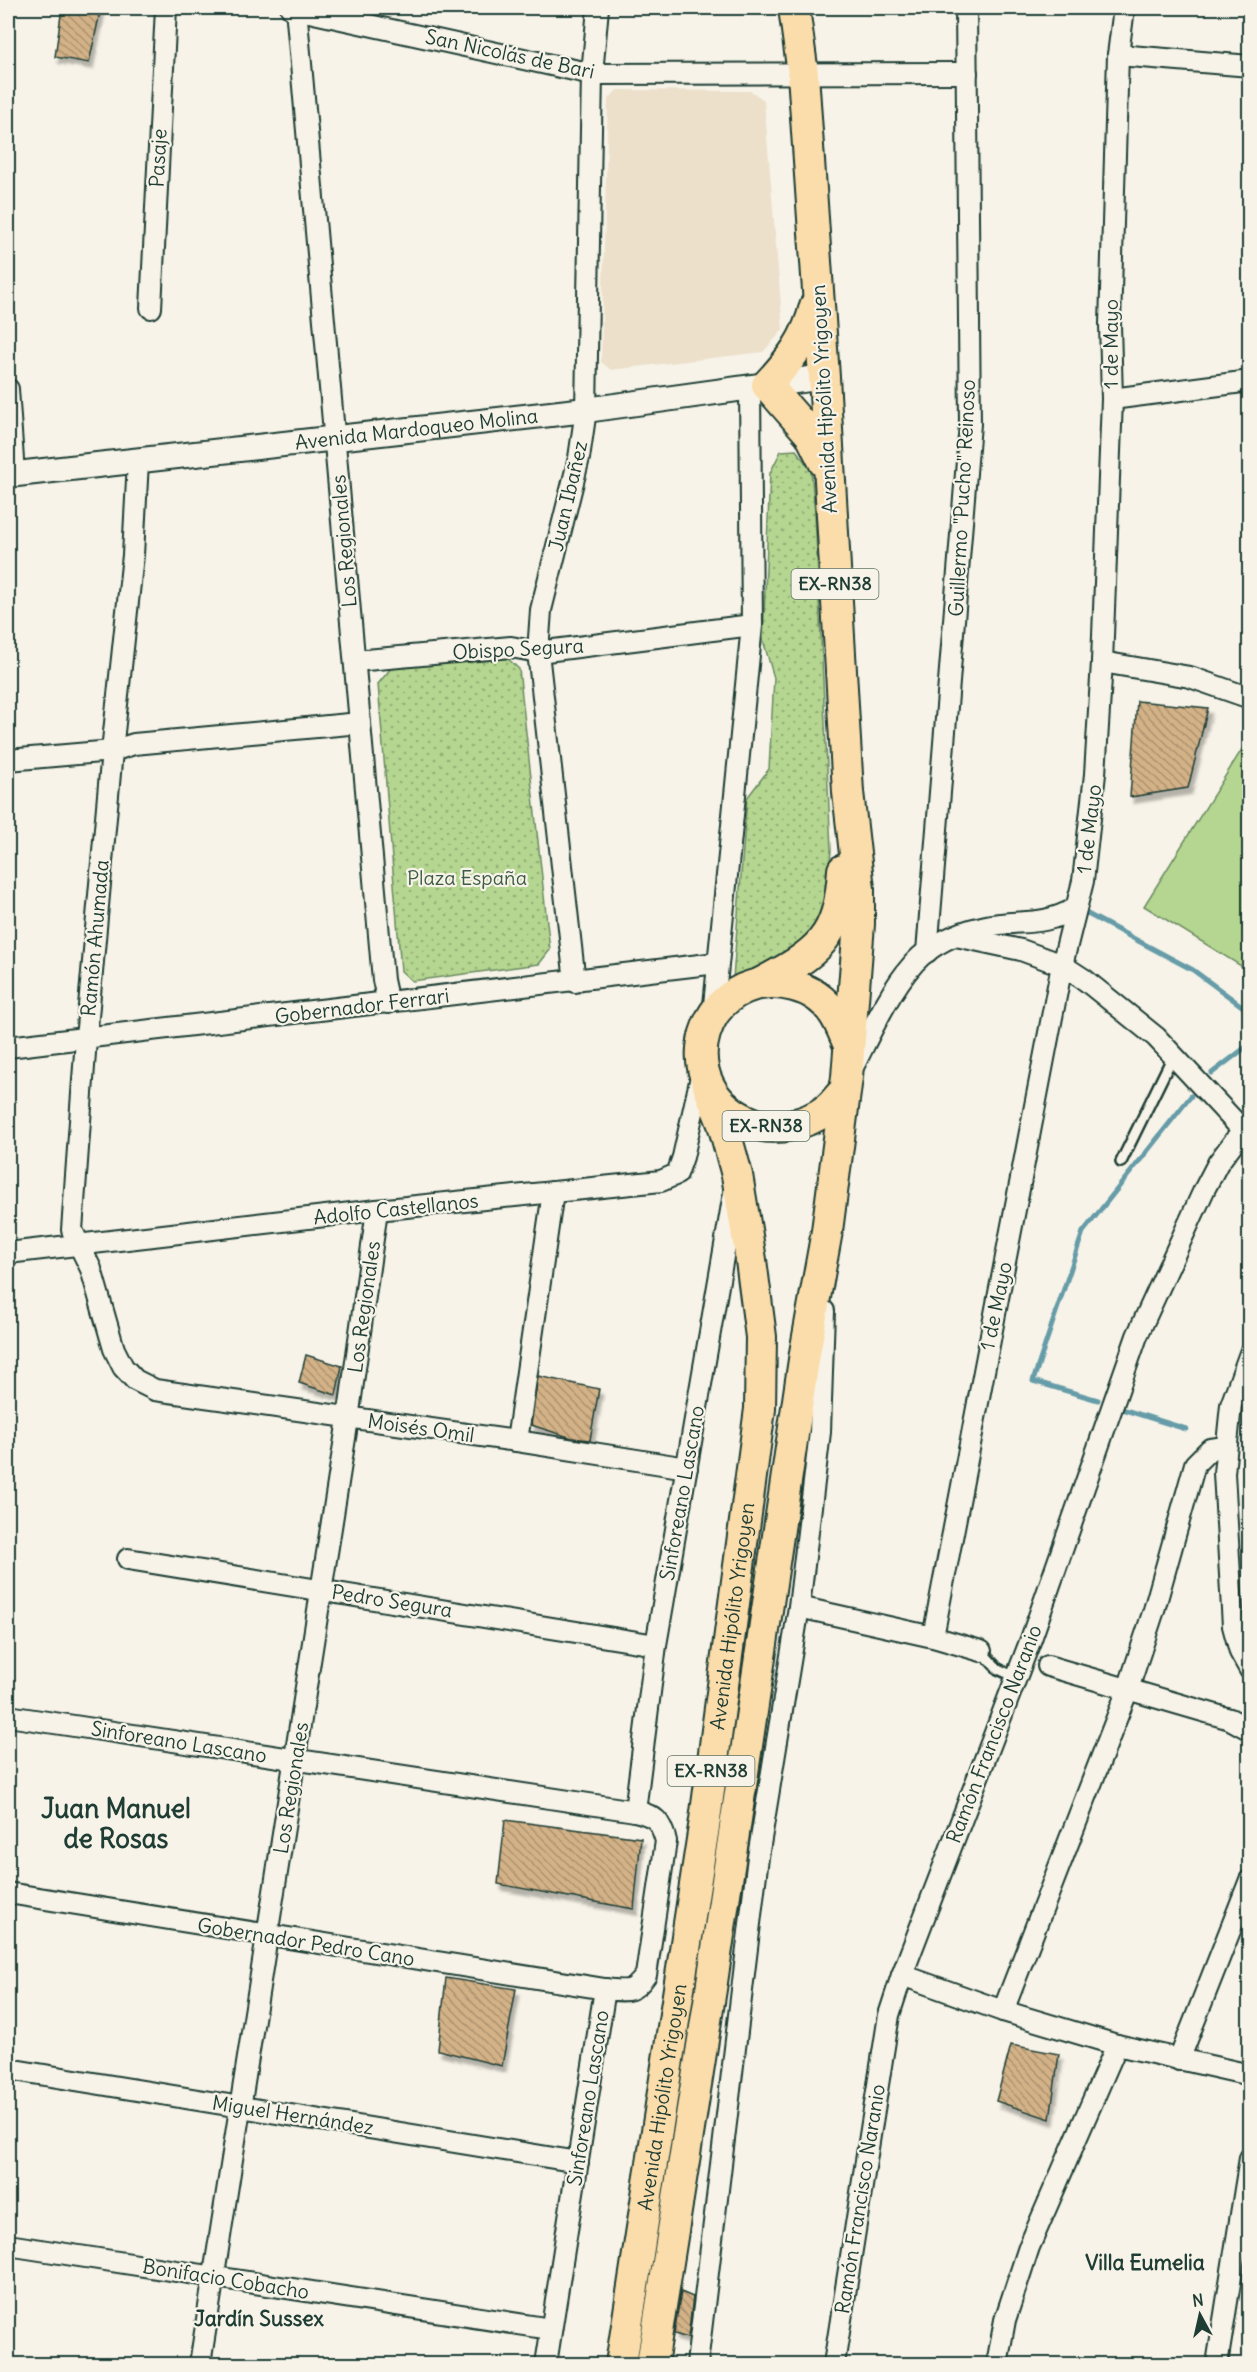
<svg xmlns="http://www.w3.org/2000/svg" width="1257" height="2372" font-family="Delius,sans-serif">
	<defs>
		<pattern id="park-dots" width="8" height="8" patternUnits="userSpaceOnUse" patternTransform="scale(1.5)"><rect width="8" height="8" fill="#b5d690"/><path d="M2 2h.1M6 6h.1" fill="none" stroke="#93af76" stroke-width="1.8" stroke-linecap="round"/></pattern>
		<pattern id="building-back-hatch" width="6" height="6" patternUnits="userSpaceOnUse" patternTransform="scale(1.5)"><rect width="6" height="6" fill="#d4b287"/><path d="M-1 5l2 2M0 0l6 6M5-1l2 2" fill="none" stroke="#ab926f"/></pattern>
		<filter id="shadow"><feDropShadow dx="3.5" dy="6" stdDeviation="1.5" flood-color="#0004"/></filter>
	</defs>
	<rect width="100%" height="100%" fill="#f7f3e8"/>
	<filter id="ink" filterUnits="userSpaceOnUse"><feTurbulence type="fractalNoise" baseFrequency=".0167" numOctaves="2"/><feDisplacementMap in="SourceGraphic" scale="12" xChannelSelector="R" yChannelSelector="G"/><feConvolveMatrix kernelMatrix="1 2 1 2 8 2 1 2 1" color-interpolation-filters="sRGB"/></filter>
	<g filter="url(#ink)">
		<path fill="#ece0cb" d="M617,90L751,91L764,100L783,330L763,352L611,370L601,362L608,100Z"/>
		<path fill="#b5d690" stroke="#6a8a62" stroke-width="1.5" d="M1249,738V971L1144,906Z"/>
		<g fill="url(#park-dots)" stroke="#6a8a62" stroke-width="1.5">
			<path d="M796,450L811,470L815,513L831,850L827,902L810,935L780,955L733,979L747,798L769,769L774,678L763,640L770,473L781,451Z"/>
			<path d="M506,657L519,669L550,950L539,964L412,981L401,971L378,684L392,667Z"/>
		</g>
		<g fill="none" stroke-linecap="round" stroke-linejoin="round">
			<g stroke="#669ca8" stroke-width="5">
				<path d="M1080,910L1193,970L1250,1012"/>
				<path d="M1212,1073L1250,1044"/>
				<path d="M1098,1400L1033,1381L1083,1232L1191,1096"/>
				<path d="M1122,1409L1186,1429"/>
			</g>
		</g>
		<g fill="url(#building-back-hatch)" stroke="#1f3d34" stroke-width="1.5" filter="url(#shadow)">
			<path d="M62,8H101L89,63L55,57Z"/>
			<path d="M1137,701L1208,708L1188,788L1130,797Z"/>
			<path d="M306,1355L342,1366L336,1395L299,1383Z"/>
			<path d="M538,1376L599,1389L590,1440L572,1438L531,1425Z"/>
			<path d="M505,1820L641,1838L634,1909L498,1884Z"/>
			<path d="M446,1978L516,1989L502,2066L438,2050Z"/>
			<path d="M1011,2045L1059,2054L1050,2119L996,2101Z"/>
			<path d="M681,2292L693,2297L688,2338L674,2334Z"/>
		</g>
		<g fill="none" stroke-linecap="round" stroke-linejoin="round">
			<defs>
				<g id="service">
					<path d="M1121,1162L1173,1056"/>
					<path d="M981,1651L998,1669L1016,1677"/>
				</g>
				<g id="minor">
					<path d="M291,8L592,74L967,73"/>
					<path d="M296,8L383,980L388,1003"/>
					<path d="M1118,55L1250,66"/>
					<path d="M151,308L166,8"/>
					<path d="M8,389L14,474"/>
					<path d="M1112,399L1250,381"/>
					<path d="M138,461L133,555L112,751L86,1039L72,1230L91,1269L114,1349L123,1367L135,1380L155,1390L517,1441L687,1468"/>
					<path d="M355,661L511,647L538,652L752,625"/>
					<path d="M1102,662L1190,677L1250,698"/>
					<path d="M8,760L112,751L134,744L360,723"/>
					<path d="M956,936L1021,950L1062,965L1085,980L1156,1037L1250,1138"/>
					<path d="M927,952L970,424L966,8"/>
					<path d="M575,982L538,652L541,610L579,458L586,410L592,74L598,8"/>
					<path d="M713,1015L752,625L750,387"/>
					<path d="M8,1047L717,963"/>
					<path d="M853,1067C870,1034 889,991 914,963C930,945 958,932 982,927C1020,918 1038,929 1076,908"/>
					<path d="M8,1253L377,1210L661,1181L677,1174L683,1157L702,1072"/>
					<path d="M1250,1353L1231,1405L1224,1473L1233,1626L1240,1652L1250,1670"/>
					<path d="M517,1441L553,1192"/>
					<path d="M128,1559L656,1645"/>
					<path d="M799,1607L933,1637L981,1651"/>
					<path d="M933,1637L1062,965L1083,881L1095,774L1102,662L1112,399L1110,324L1118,55L1124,8"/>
					<path d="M1048,1666L1230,1719L1250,1730"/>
					<path d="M8,1716L635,1811"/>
					<path d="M8,1893L605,1989"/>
					<path d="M902,1975L1003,2011L1117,2045L1250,2075"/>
					<path d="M1003,2011L1128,1689L1154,1610L1195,1464L1210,1449L1226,1447"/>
					<path d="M1179,2060L1250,1880"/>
					<path d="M8,2069L578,2162"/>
					<path d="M8,2245L551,2329"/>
					<path d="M200,2364L348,1419L377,1210"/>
					<path d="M546,2364L605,1989C626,1991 633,1994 646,1975L666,1841C660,1820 656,1816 635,1811L656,1645L734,1193"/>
					<path d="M697,2364L758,1857L799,1607L820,1432L824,1311"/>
					<path d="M834,2364L889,2015L902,1975L1031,1639L1137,1336L1204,1190L1218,1163L1242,1131L1250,1126"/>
					<path d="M997,2364L1005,2320L1029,2247L1117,2045"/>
					<path d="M1217,2364L1250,2158"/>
				</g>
				<g id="tertiary">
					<path id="s1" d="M8,475L586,410L824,377"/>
				</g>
				<g id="primary">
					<path d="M815,306C807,340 790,360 767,385L810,434L824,462"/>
					<path d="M761,983C819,952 839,939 843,870"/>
					<path d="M845,1090C839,1096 833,1105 826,1110C808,1123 778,1132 756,1124C661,1091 702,962 794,986C810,990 825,1000 834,1014C840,1023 844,1034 848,1043"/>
					<path id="s2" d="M621,2364L705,1820L760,1409L761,1337L751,1260L737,1175L723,1124L708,1086"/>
					<path d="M652,2364L711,1989L805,1353L827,1231L847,1077L859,924V889L848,792L824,377L803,74L794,8"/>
				</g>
			</defs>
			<use href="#service" stroke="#1f3d34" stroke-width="14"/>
			<use href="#minor" stroke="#1f3d34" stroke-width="24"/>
			<use href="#tertiary" stroke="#1f3d34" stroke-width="28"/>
			<use href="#primary" stroke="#1f3d34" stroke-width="34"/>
			<use href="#service" stroke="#f7f3e8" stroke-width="9"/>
			<use href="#minor" stroke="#f7f3e8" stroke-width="20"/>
			<use href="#tertiary" stroke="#f7f3e8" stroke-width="24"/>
			<use href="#primary" stroke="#fbddab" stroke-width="30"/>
		</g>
	</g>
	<g text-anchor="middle" stroke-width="4.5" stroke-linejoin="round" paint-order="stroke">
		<g fill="#f7f3e8" stroke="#60746a" stroke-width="1.5">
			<rect x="791.5" y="569" width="87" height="30" rx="4.5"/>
			<rect x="722.5" y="1111" width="87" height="30" rx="4.5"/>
			<rect x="667.5" y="1756" width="87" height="30" rx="4.5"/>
		</g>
		<g font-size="18" font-weight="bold" fill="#1f3d34">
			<text x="835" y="590">EX-RN38</text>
			<text x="766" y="1132">EX-RN38</text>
			<text x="711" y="1777">EX-RN38</text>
		</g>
		<g font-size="20" fill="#1f3d34" stroke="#f7f3e8">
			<text transform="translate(510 54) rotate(12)" y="7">San Nicolás de Bari</text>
			<text transform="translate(158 158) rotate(-87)" y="7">Pasaje</text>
			<text transform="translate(1111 344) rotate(-90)" y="7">1 de Mayo</text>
			<text transform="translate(824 399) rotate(-93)" y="7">Avenida Hipólito Yrigoyen</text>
			<text dy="7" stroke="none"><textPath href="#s1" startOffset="411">Avenida Mardoqueo Molina</textPath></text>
			<text transform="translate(568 496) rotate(-77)" y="7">Juan Ibañez</text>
			<text transform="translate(962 498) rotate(-87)" y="7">Guillermo "Pucho" Reinoso</text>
			<text transform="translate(344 541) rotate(-95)" y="7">Los Regionales</text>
			<text transform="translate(518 649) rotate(-3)" y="7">Obispo Segura</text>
			<text transform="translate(1089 829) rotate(-83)" y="7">1 de Mayo</text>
			<text transform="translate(95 938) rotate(-85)" y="7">Ramón Ahumada</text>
			<text transform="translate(362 1006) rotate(-7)" y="7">Gobernador Ferrari</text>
			<text transform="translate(396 1209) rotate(-6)" y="7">Adolfo Castellanos</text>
			<text transform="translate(996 1306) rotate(-78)" y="7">1 de Mayo</text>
			<text transform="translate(364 1307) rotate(-82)" y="7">Los Regionales</text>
			<text transform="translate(421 1428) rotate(8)" y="7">Moisés Omil</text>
			<text transform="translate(682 1493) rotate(-80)" y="7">Sinforeano Lascano</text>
			<text transform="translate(392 1601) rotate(9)" y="7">Pedro Segura</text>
			<text dy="7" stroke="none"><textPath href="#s2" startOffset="756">Avenida Hipólito Yrigoyen</textPath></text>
			<text transform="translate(994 1734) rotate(-69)" y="7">Ramón Francisco Naranio</text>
			<text transform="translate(179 1742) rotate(9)" y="7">Sinforeano Lascano</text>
			<text transform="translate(291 1788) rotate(-81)" y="7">Los Regionales</text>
			<text transform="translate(306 1942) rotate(9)" y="7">Gobernador Pedro Cano</text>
			<text transform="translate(588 2098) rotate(-81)" y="7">Sinforeano Lascano</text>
			<text dy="7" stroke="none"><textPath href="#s2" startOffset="270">Avenida Hipólito Yrigoyen</textPath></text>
			<text transform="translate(293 2115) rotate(9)" y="7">Miguel Hernández</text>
			<text transform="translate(860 2199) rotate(-81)" y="7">Ramón Francisco Naranio</text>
			<text transform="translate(226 2279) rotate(9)" y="7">Bonifacio Cobacho</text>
		</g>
		<g font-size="20" fill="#3d5c46" stroke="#f7f3e8">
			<text x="467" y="885">Plaza España</text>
		</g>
		<g font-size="21" font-weight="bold" fill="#1f3d34" stroke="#f7f3e8">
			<text x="1145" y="2270">Villa Eumelia</text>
			<text x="259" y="2326">Jardín Sussex</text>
		</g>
		<g font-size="26" font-weight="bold" fill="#1f3d34" stroke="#f7f3e8">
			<text x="116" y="1818">Juan Manuel<tspan x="116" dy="30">de Rosas</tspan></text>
		</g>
	</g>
	<rect width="1257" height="2372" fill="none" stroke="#f7f3e8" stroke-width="30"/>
	<rect x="15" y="15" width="1227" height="2342" fill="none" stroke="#1f3d34" stroke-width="2" filter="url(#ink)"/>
	<g transform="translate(1200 2315) rotate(352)" stroke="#f7f3e8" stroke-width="4.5" paint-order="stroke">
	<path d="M0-4.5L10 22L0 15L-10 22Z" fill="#1f3d34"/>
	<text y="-9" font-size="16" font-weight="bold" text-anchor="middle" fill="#1f3d34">N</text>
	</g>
</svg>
